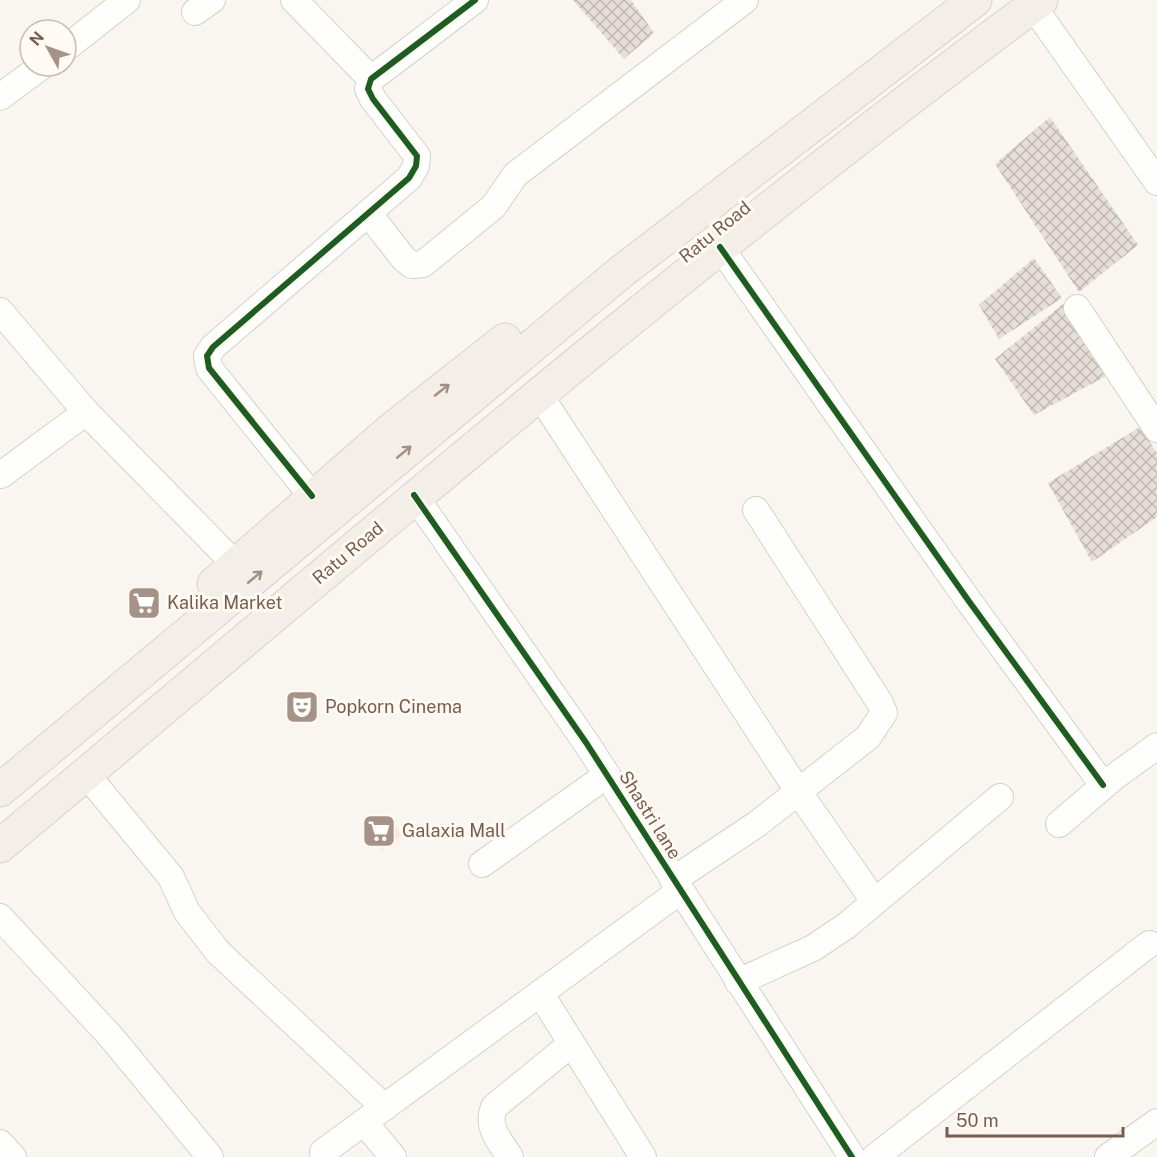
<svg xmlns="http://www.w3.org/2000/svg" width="1157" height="1157" font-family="'Public Sans',sans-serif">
	<defs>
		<pattern id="building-cross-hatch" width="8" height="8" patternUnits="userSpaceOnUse" patternTransform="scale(1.5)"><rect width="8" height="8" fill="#e6ded7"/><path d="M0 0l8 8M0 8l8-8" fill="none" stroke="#bfb7b1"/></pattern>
	</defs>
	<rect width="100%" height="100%" fill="#f9f5f0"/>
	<path fill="#f6e8e1" d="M386,814L402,835L382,850L366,831Z"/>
	<g fill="url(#building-cross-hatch)">
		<path d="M573,0H631L654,33L624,59Z"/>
		<path d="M1050,117L1138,245L1079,292L995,164Z"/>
		<path d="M1034,258L1062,298L999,339L979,305Z"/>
		<path d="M1063,304L1108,375L1034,415L995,359Z"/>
		<path d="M1140,427L1157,453V517L1092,562L1048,483Z"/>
	</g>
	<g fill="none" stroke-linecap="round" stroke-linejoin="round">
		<defs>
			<g id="street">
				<path d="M294,0L371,79"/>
				<path d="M1033,6L1157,182"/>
				<path d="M195,12L212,0"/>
				<path d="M66,48L127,0"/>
				<path d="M0,97L42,66"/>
				<path d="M368,213L404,259L412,265L423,264L494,206L515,175L745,0"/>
				<path d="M720,247L968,600L1103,785"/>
				<path d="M1077,308L1157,429"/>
				<path d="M0,311L86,412"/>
				<path d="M539,394L798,791L874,901"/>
				<path d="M1,475L86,412L235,564"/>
				<path d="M414,495L587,744L852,1157"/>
				<path d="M312,496L209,368L207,356L213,347L409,178L416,166L417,156L373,99L368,89L371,79L475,0"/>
				<path d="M86,774L171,877L187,912L218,952L384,1107"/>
				<path d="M1059,824L1114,777L1157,746"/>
				<path d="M482,864L607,775"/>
				<path d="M673,880L757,824L868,737L884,713L880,703L756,510"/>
				<path d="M0,917L112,1038L210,1157"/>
				<path d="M738,982L813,948L846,926L1000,797"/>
				<path d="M540,993L643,1157"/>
				<path d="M364,1122L393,1157"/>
				<path d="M0,1143L13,1157"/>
				<path d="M323,1152L680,891"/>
				<path d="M510,1157C499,1140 486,1127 494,1107L571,1044"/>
				<path d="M875,1157L1149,944"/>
				<path d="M1108,1157L1157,1122"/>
			</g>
			<g id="primary">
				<path d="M214,584L392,429L505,340"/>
				<path d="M0,790L621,272L975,0"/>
				<path d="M0,846C343,559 681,266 1041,0"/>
			</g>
		</defs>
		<use href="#street" stroke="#d7d1cb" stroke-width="28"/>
		<use href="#primary" stroke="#dad1cc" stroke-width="35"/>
		<use href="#street" stroke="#fefefd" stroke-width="26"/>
		<use href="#primary" stroke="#f3eee8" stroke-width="33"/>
		<defs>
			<g id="cycleway">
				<path d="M720,247L968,600L1103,785"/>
				<path d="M414,495L587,744L852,1157"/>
				<path d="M312,496L209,368L207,356L213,347L409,178L416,166L417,156L373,99L368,89L371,79L475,0"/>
			</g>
		</defs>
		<use href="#cycleway" stroke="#fffaf3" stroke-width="10"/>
		<use href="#cycleway" stroke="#1b5e20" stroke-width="6"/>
	</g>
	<defs><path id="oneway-shaft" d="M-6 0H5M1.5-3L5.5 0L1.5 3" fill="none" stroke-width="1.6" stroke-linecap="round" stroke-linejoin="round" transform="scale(1.5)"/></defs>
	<g stroke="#a48f83">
		<use href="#oneway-shaft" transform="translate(442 390) rotate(-38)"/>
		<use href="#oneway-shaft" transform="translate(404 452) rotate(-40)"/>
		<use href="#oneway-shaft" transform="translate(255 577) rotate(-40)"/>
	</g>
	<defs>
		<symbol id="supermarket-square" viewBox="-11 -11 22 22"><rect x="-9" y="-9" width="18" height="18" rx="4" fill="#a69286" stroke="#fffaf3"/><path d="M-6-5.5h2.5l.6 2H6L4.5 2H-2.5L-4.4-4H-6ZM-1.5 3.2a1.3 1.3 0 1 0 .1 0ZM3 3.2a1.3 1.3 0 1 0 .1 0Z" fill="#fff"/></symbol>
		<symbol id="theatre-square" viewBox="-11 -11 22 22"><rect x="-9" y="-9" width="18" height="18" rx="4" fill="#a69286" stroke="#fffaf3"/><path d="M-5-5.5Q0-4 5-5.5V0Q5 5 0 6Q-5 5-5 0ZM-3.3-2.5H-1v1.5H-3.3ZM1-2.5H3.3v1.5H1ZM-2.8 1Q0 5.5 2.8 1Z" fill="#fff"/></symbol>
	</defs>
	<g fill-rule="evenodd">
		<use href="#supermarket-square" x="125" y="584" width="38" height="38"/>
		<use href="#theatre-square" x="283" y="688" width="38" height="38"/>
		<use href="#supermarket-square" x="360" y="812" width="38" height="38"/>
	</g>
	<g text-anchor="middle" stroke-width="6" stroke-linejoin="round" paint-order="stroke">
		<g font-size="18" fill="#7a5c4d" stroke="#fffaf3">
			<text transform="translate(715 232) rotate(-39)" y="6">Ratu Road</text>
			<text transform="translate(348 553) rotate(-40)" y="6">Ratu Road</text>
			<text transform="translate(650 815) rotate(58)" y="6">Shastri lane</text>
		</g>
		<g font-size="18" fill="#7a5c4d" stroke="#fffaf3" text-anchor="start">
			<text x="167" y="609">Kalika Market</text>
			<text x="325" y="713">Popkorn Cinema</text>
			<text x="402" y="837">Galaxia Mall</text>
		</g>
	</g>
	<g transform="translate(48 48) rotate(310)"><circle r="28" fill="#fffaf3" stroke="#cabbb1" stroke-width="1.5"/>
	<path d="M0-4.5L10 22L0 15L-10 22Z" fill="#a69286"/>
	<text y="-9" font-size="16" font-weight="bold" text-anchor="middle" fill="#7a5c4d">N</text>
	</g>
	<path d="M947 1127v9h176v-9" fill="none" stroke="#7a5c4d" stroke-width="3"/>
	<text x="956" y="1127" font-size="18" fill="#7a5c4d" stroke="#fffaf3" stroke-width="4.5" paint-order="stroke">50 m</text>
</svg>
